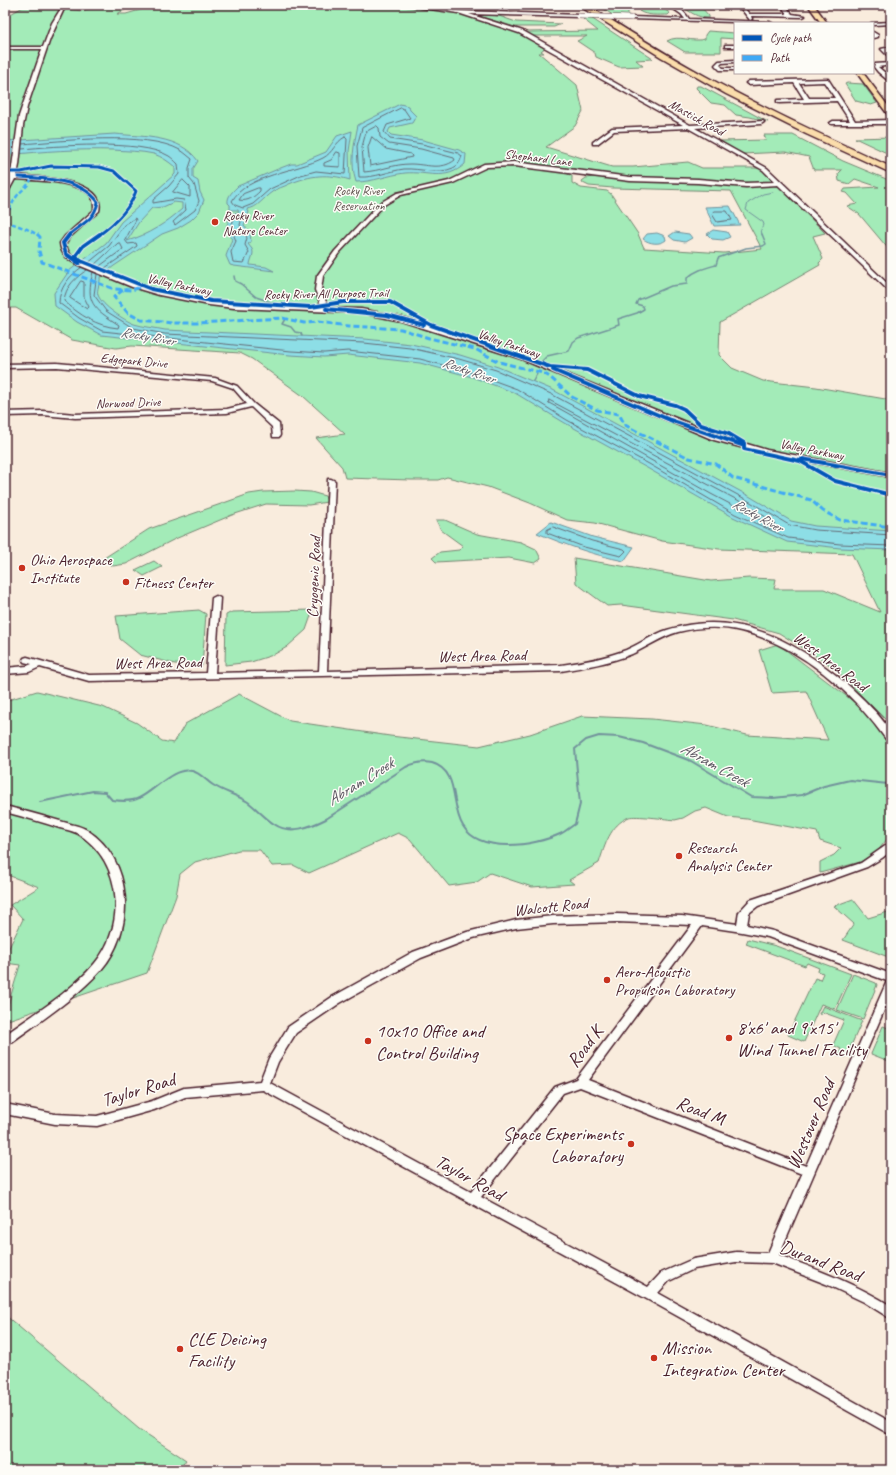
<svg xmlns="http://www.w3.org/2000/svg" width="896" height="1475" font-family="Caveat,sans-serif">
	<rect width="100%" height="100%" fill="#f9ecdd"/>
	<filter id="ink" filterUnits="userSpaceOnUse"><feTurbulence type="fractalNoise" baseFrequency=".025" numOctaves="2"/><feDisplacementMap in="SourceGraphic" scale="8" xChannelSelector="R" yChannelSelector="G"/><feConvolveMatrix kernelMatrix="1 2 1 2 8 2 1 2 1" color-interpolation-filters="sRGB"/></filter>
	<g filter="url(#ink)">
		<g fill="#a3ebb8" stroke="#768572" fill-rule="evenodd">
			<path d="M99,5H134L117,14H126L147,8L169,5H406L457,11L520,32L546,47L541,51L544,53H539L577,85L583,111L575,126L546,147L612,167H633L688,162L702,168H762L825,233L813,236L823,259L819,263L820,265L720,322L719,355L732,368L763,381L816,387L891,400V725L833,667L779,633L733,620L621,605L607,606L576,583L574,558L711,581L749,578L776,579L774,589H824L880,612L852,554L719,549L662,541L595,523L567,520L530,503L488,487L447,477L438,480H411L345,478L342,467L316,438L345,434L303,396L252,359L240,353L132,346L116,348L72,340L16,308H5V17L23,7L44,6L82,11ZM566,173L595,177L586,178L582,181L583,183L589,186L613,188L731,191L762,249L724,253L644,248L638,234L611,194L607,191L581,188L572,183V176Z"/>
			<path d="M598,5H620L628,10V16H614Z"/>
			<path d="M681,5H721L716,10L702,8L709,16V18C698,18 689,12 681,5Z"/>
			<path d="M654,6L660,7L670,13L668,15C659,15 646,16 639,11L643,8Z"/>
			<path d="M481,14L499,16L516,22L561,24L554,27H515L476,15Z"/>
			<path d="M591,18L653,59L636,60L643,66L619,67L596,57L595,53L577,41L587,36H532L526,32L598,31L583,19Z"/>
			<path d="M708,31L735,33V39L721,38V52H685L667,41C679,34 692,43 705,39V35Z"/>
			<path d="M847,83L863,84L877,103L871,105L856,101L845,84Z"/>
			<path d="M701,86L768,122L750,117L736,115L725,105L711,103L696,88L697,86Z"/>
			<path d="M764,135H793L843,161L891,181V252L859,214L847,206L857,204L847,193L843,192L845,189L879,187L855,179L849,184L839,181L838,174L842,170H814L809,157L785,152L742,154L720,141L766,140Z"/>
			<path d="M891,137V155L855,138Z"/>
			<path d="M295,491L311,492L325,496L327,502L309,505L266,504L232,515L175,539L126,564L113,566L105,561L104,558L149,529L218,505L249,494L263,492Z"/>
			<path d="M436,520H445L477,534L521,542L536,549L541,559L535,563L509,558L436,562L432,558L440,552L459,550L463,546L441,530Z"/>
			<path d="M154,561L162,567L144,576L135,570Z"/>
			<path d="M199,610L206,614L202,666L175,664L140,655L120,639L116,616Z"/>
			<path d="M313,610L306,630L287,647L273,655L251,662L225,665L226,615L232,612Z"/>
			<path d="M778,644L862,708L883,731L891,752V834L877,852L860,862L820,873V862L834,855L841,848L820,841L817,832L747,819L728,817L706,808L695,811L683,818L675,820C667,819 635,815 629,817C610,825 605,845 599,863L569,880L574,884L532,887L490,873L477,882L449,886L410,839L398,833L309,873L293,865L272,866L260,850H239L195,862L180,874L176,896L147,973L5,1021V1015L20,965L5,963V956L23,919L10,905L39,887L5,874V701L37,691L103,707L137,723L162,741L174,743L185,724L239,694L290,721L390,736L479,746L530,734L582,716L652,719L707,725L747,735L828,740L806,691L772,693L759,650Z"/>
			<path d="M853,899L868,918L891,911V958L843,940L854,924L834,906Z"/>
			<path d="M748,939L776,946L851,974L835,1009L821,1004L804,1042L788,1035L815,978L820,980L823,973L818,971L819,968L807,963L805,966L746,944Z"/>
			<path d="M853,974L876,983L877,985L863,1019L837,1010Z"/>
			<path d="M823,1006L862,1021L846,1057L838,1056L841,1049L833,1045L844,1020L822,1012L821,1015L819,1014Z"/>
			<path d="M883,1026L891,1029V1062L871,1054Z"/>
			<path d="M5,1315L139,1429L186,1460L179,1470H5Z"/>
		</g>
		<g fill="#8ddee6" stroke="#72929b" fill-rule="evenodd">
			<path d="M400,104L408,106L410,110L416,116L412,123L390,128L388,132L391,135L423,140L459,150L466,154L465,164C445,182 428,171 405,173C388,175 373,182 356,182C350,163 354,144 358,125Z"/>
			<path d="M352,131L349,151L350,180C327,173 311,175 289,184C284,187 277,188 272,192C263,198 258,208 247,209L249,212L244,225L250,233L251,242L248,244C249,246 251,247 252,249C255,254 250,260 250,265L266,267L274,271L234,266L230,265L226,256L232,239C221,228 230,225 229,214L239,212L238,210H230V205L228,203C227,196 233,191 238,186L278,169L291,164H297L326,152L337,136Z"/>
			<path d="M115,134C143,137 180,135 198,161L193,169V178L198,181L200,192L204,200L199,212L191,220L178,228L162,234L114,266L100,277C101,283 96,289 98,295C102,306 124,320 134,324C144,327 156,328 165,330L365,339L411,344L460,355L498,367L553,390L749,496L791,521L815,526L891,531V550L840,548L787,542L733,517L647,468L565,423L515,393L472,377L420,363L348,355L324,357L290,355L101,335L77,322L55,306L54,293L69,271L106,243L121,222L175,174V167C168,161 162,157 154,154C141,151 126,151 113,150C78,149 43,151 8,155L5,157V141ZM174,202L182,203V209C166,223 148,235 127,241L139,222L152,208L163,207Z"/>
			<path d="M730,206L740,225L714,226L705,207Z"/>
			<path d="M713,230L727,232L730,237L723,240L712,239L707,234Z"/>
			<path d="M675,232L689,234L692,238L685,242L674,240L669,236Z"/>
			<path d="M657,233L665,236L666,240C660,245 650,244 643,239L647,234Z"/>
			<path d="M551,522L593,537L634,547L624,561C593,555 566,545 537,533Z"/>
		</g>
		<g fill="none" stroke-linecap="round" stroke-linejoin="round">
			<g stroke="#656b76" stroke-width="1">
				<path d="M401,108L404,109L410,118L387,125L384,132L390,139L422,144L458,153L462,156C460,161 459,165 453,168C438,175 420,168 404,169C389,171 375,178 359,177L357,146L362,128Z"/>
				<path d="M377,126L379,128L380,137L389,144L421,149L454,158L455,160C441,171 426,164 410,164C394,164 380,171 364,172L362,147L366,132Z"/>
				<path d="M345,137L347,139L345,174L316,171L301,175L270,189L253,204L243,208L235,205L232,201C246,175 298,171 323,158C333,153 335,142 345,137Z"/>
				<path d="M372,137L386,149L411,154L412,157L370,166L368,148Z"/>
				<path d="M22,144C61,141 146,131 180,150C184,152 188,156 192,159L189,168V178L194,184L199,201L195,210L175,225L173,222L186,210L184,200L176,199L153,203V200L169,186L179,174L178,164C175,161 172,158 169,156C141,139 55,146 22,149"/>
				<path d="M337,152L340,153V167L324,166V163L331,160Z"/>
				<path d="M183,180L190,187V197L173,192Z"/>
				<path d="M258,188H260V191C254,197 248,202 239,200L243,194Z"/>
				<path d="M714,211H727L732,220L717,222L712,214Z"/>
				<path d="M240,216L242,218L240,225L247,238L245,245L249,252L244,263L233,262L231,252L236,241L231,228L234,218Z"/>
				<path d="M87,264L109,246L124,225L135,218L136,220L125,240L128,244L136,243L137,246L102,270"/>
				<path d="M93,266L118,243H120L123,249L97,268"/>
				<path d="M82,267C70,275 59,288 59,303L79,318L102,331L291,351L324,353L348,351L420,359L473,373L517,389L567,420L649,464L735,514L788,538L840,544L891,546"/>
				<path d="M87,270C76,277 65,287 64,301C80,315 96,326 118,328L119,325C93,308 85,303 93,272"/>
				<path d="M97,274L94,295L106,311L133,328L165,334L364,343L410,348L459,359L496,370L551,394L747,500L789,525L815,530L891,535"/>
				<path d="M81,281L84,282V297L89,307L87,309L70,298Z"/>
				<path d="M549,400L745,504L774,522L775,525L772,526L711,494L562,410L549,403Z"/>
				<path d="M553,527L592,541L624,549L626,551L621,556L584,547L547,533V530Z"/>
			</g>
			<path stroke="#72929b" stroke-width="1" d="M762,235L761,229L764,225L763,222L746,210L748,203L763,194L773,192"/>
			<g stroke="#72929b" stroke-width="1.5">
				<path d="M234,276L235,281L241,284L256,297L277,304"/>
				<path d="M285,319L282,324L291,327L295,332L301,333L302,336"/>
				<path d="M542,361L547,356L569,351L573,342L578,338L619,325L618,319L637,313L644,309L643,306L636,304L638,300L671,286L687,284V278C696,270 705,268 716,265L718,258L746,248L763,246L766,244L762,234"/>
				<path d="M533,381L537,374"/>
			</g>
			<path stroke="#72929b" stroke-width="2" d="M40,802L93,791L105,792L112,800C121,801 131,802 139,798C156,790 172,767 192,771C201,773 206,781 213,785C224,792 237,795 248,802C257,809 265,818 274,824C290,835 310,827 326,819L406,767C414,763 422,761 432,763C460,771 450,806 463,826C480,854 534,846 560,834C565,832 570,827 575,824L580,804L575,749L586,740L599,736L619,737L643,743L691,761L751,797L773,798L802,795L824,786L850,780L888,784"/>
			<defs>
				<g id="minor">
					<path d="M63,5H67L63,11L50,39L27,107L23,126L19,165L17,175C37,177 107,179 99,211L69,238L66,243C67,253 72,257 80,262C99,269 117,278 136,285C196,305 258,305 320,307V302L315,290L317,276L335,251L380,203L397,193L449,181L484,164L514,162L630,177L698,179L746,183L775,182L763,170L688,128L614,131L597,144H593V142L612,128L683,125L519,33L458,13L402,5H415L459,11L581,15L579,17L469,14L523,31L690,125L763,121L764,122L761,124L695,128L767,168L891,287V292L889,291L778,185L746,187L698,183L630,181L514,166L487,167L453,183L401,195L384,205L339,253L323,276L321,290L326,302V308L361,309L402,317L525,357L720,436L767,450L891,473V477L766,454L714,440L521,359L401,321L361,313L234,308L209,305L159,295L132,287L76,264C67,259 61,254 60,243L65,236L94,210C94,204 94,200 90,195C76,181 34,180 15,179L8,192L5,194V188L10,178H5V174H11L19,116L42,49H5V47H43L52,23Z"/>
					<path d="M668,5C677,5 684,11 689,19L770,22L772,23L631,19L629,18L631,17L685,19L681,14Z"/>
					<path d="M738,5H742L749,14H787L781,5H785L792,14L805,16L803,17L751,16L752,19L750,20Z"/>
					<path d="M891,22V24L873,25V23H871Z"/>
					<path d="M873,32L878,35V37L873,38Z"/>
					<rect x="725" y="45" width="10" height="2"/>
					<path d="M891,47V49L887,50L891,55V59L881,49Z"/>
					<path d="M735,60V62L722,63L720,65L723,68H735V70H720L715,65L719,61Z"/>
					<path d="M891,63V65L878,67L891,78V83L878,72L874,67L875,64Z"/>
					<path d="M828,79L855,121L891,120V124H831L830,123L833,121H850L837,101L779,103L777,102V100L804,99L794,83L749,85L746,83L749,81ZM824,82L835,98H809L799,83Z"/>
					<path d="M57,363L215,378L237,386L254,404L279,424L280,435L279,437H273L272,427L251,407L227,413L75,418L43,415L5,416V412L43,411L75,414L227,409L247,404L233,388L212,381L57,367L5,368V364Z"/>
					<path d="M328,479H331L335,481L327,671L561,665C583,662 605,658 626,650C640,644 652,635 667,630C737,608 795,641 847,684C857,693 888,722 891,734C892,736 891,740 891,743L888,742C855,694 800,645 741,631C721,626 698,627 678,632C661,637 647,647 632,654C609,663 585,667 561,671L89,681L40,667L29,672L5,674V668L27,666L32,664L24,662L23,660L24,658L27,657L89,675L206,673L212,598L216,596L220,598L215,673L319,671Z"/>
					<path d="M5,806C26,811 46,817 67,823C73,825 81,826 87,830C134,860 136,930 101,970C75,999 40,1021 9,1044L5,1045V1035C35,1013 70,993 95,963C126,926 123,863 80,835C74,831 67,830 60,828C42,822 24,817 5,812Z"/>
					<path d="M891,842V851L882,858L867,867L758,906L749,913L747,925L773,931L891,974V994L779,1255C818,1270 856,1284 891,1306V1319L864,1302L826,1284L772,1263L736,1262L694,1269L669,1281L658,1293L891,1422V1435L645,1298L263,1090L185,1097L154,1110L97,1126L55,1124L5,1114V1104L55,1114L97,1116L152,1101L184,1088L260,1081L269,1058L288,1027L332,997L413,952L467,932L516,920L553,916L617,914L682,916L737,924L739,912L750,900L861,863ZM617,922L692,925L576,1079L555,1087L471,1192L270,1083L278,1062L296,1033L340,1003L421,958L473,938L516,928L553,924ZM702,926L742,932L768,937L887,981L806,1166L588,1080ZM580,1087L802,1174L768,1253L736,1252L693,1259L661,1273L648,1287L481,1197L563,1093Z"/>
				</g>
				<g id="major">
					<path d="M808,5H814L827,23H821Z"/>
					<path d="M857,73H863L891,110V117L889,116Z"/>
				</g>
				<path id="highway" d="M578,5H587C626,29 664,54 705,76C765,109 828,138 891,167V173L806,134L726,94L661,57Z"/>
			</defs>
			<use href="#minor" stroke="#4a1f2b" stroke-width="3"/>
			<use href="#major" stroke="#4a1f2b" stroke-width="3"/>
			<use href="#highway" stroke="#4a1f2b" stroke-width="3"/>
			<use href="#minor" fill="#fdfcf7" fill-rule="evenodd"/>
			<use href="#major" fill="#fbddab" fill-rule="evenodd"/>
			<use href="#highway" fill="#fbddab" fill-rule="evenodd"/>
			<defs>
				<path id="minor-bridge" d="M579,16L631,18"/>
			</defs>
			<use href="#minor-bridge" stroke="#4a1f2b" stroke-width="6" stroke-linecap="butt"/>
			<use href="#minor-bridge" stroke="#fdfcf7" stroke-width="5"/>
			<g stroke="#3fa9f5" stroke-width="2.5" stroke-dasharray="4.5 2.5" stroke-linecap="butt">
				<path d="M5,216C10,210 12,203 17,196C22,189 30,186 32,176"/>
				<path d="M5,221L27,229L38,235"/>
			</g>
			<g stroke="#3fa9f5" stroke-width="3" stroke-dasharray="6 3" stroke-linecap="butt">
				<path d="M37,234L40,237L39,251L42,262L114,289L132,290L140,287"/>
				<path d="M123,290L114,297L128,313L141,320L172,323H198L282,318L304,323L318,322L349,326L401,329L429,338L475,349L499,362L543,373L550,377L572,397L597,410L619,414L625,425L689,458L716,464L733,478L811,500L823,511L840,520L891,527"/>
			</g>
			<defs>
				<g id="cycleway-far1">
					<path d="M5,172H21L51,166L99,167L114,171L136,191C130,209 114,224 99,235"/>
					<path d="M18,177C43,178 82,179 98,202C94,221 82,223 69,235"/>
				</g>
				<g id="cycleway">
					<path d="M70,234L63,243L66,254L79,263"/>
					<path d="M100,234L83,246L75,257L81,261L151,289L211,301L311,307L343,302H390L431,325L550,367L587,370L639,396L675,405L684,409L701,425L729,434L744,443V449L800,461L835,481L891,495"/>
					<path d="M326,309L387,315L424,325"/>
					<path d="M553,370L670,420L742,445"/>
					<path d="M802,459L891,475"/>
				</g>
			</defs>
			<use href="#cycleway-far1" stroke="#fdfcf7" stroke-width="4.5"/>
			<use href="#cycleway" stroke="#fdfcf7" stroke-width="6"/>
			<use href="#cycleway-far1" stroke="#0057b8" stroke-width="3"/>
			<use href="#cycleway" stroke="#0057b8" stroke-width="4"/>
		</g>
	</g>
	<g fill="#c8321e" stroke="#fdfcf7" stroke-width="1.5">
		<circle cx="215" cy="222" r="4"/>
		<circle cx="22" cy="568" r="4"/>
		<circle cx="126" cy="582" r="4"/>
		<circle cx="679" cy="856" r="4"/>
		<circle cx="607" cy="980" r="4"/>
		<circle cx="729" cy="1038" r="4"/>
		<circle cx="368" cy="1041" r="4"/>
		<circle cx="631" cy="1144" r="4"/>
		<circle cx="180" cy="1349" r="4"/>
		<circle cx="654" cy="1358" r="4"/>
	</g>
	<g text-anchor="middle" stroke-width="3" stroke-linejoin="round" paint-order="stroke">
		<g font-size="13" fill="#4a1f2b" stroke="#fdfcf7">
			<text transform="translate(697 117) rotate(29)" y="5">Mastick Road</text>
			<text transform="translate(538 157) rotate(7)" y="5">Shephard Lane</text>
			<text transform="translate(179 284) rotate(12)" y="5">Valley Parkway</text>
			<text transform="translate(326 293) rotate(-1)" y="5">Rocky River All Purpose Trail</text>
			<text transform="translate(509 343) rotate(19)" y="5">Valley Parkway</text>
			<text transform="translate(134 360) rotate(5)" y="5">Edgepark Drive</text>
			<text transform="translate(128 402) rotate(-2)" y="5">Norwood Drive</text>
			<text transform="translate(812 449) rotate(11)" y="5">Valley Parkway</text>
		</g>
		<g font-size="13" fill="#60524e" stroke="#fdfcf7">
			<text x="359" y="195">Rocky River<tspan x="359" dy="15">Reservation</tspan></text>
		</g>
		<g font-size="13" fill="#4a1f2b" stroke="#fdfcf7" text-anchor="start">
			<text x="223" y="220">Rocky River<tspan x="223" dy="15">Nature Center</tspan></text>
		</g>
		<g font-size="14" font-style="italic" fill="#5e5863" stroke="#fdfcf7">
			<text transform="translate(148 336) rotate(10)" y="5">Rocky River</text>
			<text transform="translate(469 370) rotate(19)" y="5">Rocky River</text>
			<text transform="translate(758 515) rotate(29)" y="5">Rocky River</text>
		</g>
		<g font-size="16" fill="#4a1f2b" stroke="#fdfcf7" text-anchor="start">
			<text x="30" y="565">Ohio Aerospace<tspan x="30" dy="18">Institute</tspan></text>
			<text x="134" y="588">Fitness Center</text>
			<text x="687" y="853">Research<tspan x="687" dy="18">Analysis Center</tspan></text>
			<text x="615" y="977">Aero-Acoustic<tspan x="615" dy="18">Propulsion Laboratory</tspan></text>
		</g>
		<g font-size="16" fill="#4a1f2b" stroke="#fdfcf7">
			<text transform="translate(313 577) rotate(-88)" y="6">Cryogenic Road</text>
			<text transform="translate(482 655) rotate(-1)" y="6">West Area Road</text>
			<text transform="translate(831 661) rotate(37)" y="6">West Area Road</text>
			<text transform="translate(158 662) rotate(-1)" y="6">West Area Road</text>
			<text transform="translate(551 906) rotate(-6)" y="6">Walcott Road</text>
		</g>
		<g font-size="17" font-style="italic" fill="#5e5863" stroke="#fdfcf7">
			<text transform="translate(715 764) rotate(29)" y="6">Abram Creek</text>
			<text transform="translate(360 781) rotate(-32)" y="6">Abram Creek</text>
		</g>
		<g font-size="19" fill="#4a1f2b" stroke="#fdfcf7" text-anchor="start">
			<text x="737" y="1034">8'x6' and 9'x15'<tspan x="737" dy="22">Wind Tunnel Facility</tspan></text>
			<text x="376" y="1037">10x10 Office and<tspan x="376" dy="22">Control Building</tspan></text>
			<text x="623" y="1140" text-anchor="end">Space Experiments<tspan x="623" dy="22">Laboratory</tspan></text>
			<text x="188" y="1345">CLE Deicing<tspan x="188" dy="22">Facility</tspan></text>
			<text x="662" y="1354">Mission<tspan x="662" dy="22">Integration Center</tspan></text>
		</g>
		<g font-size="19" fill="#4a1f2b" stroke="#fdfcf7">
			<text transform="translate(584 1046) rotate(-53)" y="7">Road K</text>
			<text transform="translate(138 1089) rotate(-17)" y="7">Taylor Road</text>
			<text transform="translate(701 1110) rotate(21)" y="7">Road M</text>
			<text transform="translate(810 1124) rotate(-67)" y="7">Westover Road</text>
			<text transform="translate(470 1177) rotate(29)" y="7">Taylor Road</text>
			<text transform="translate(821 1260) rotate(21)" y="7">Durand Road</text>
		</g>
	</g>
	<rect width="896" height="1475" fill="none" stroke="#fdfcf7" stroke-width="20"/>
	<rect x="10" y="10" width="876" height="1455" fill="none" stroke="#4a1f2b" stroke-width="1.5" filter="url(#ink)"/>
	<rect x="734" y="22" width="140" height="52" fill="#fdfcf7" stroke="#b5a4a5"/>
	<rect x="742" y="35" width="20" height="6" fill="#0057b8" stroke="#b5a4a5"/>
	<text x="770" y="42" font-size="12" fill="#4a1f2b">Cycle path</text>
	<rect x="742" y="55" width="20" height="6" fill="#3fa9f5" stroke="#b5a4a5"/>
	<text x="770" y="62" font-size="12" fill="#4a1f2b">Path</text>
</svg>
